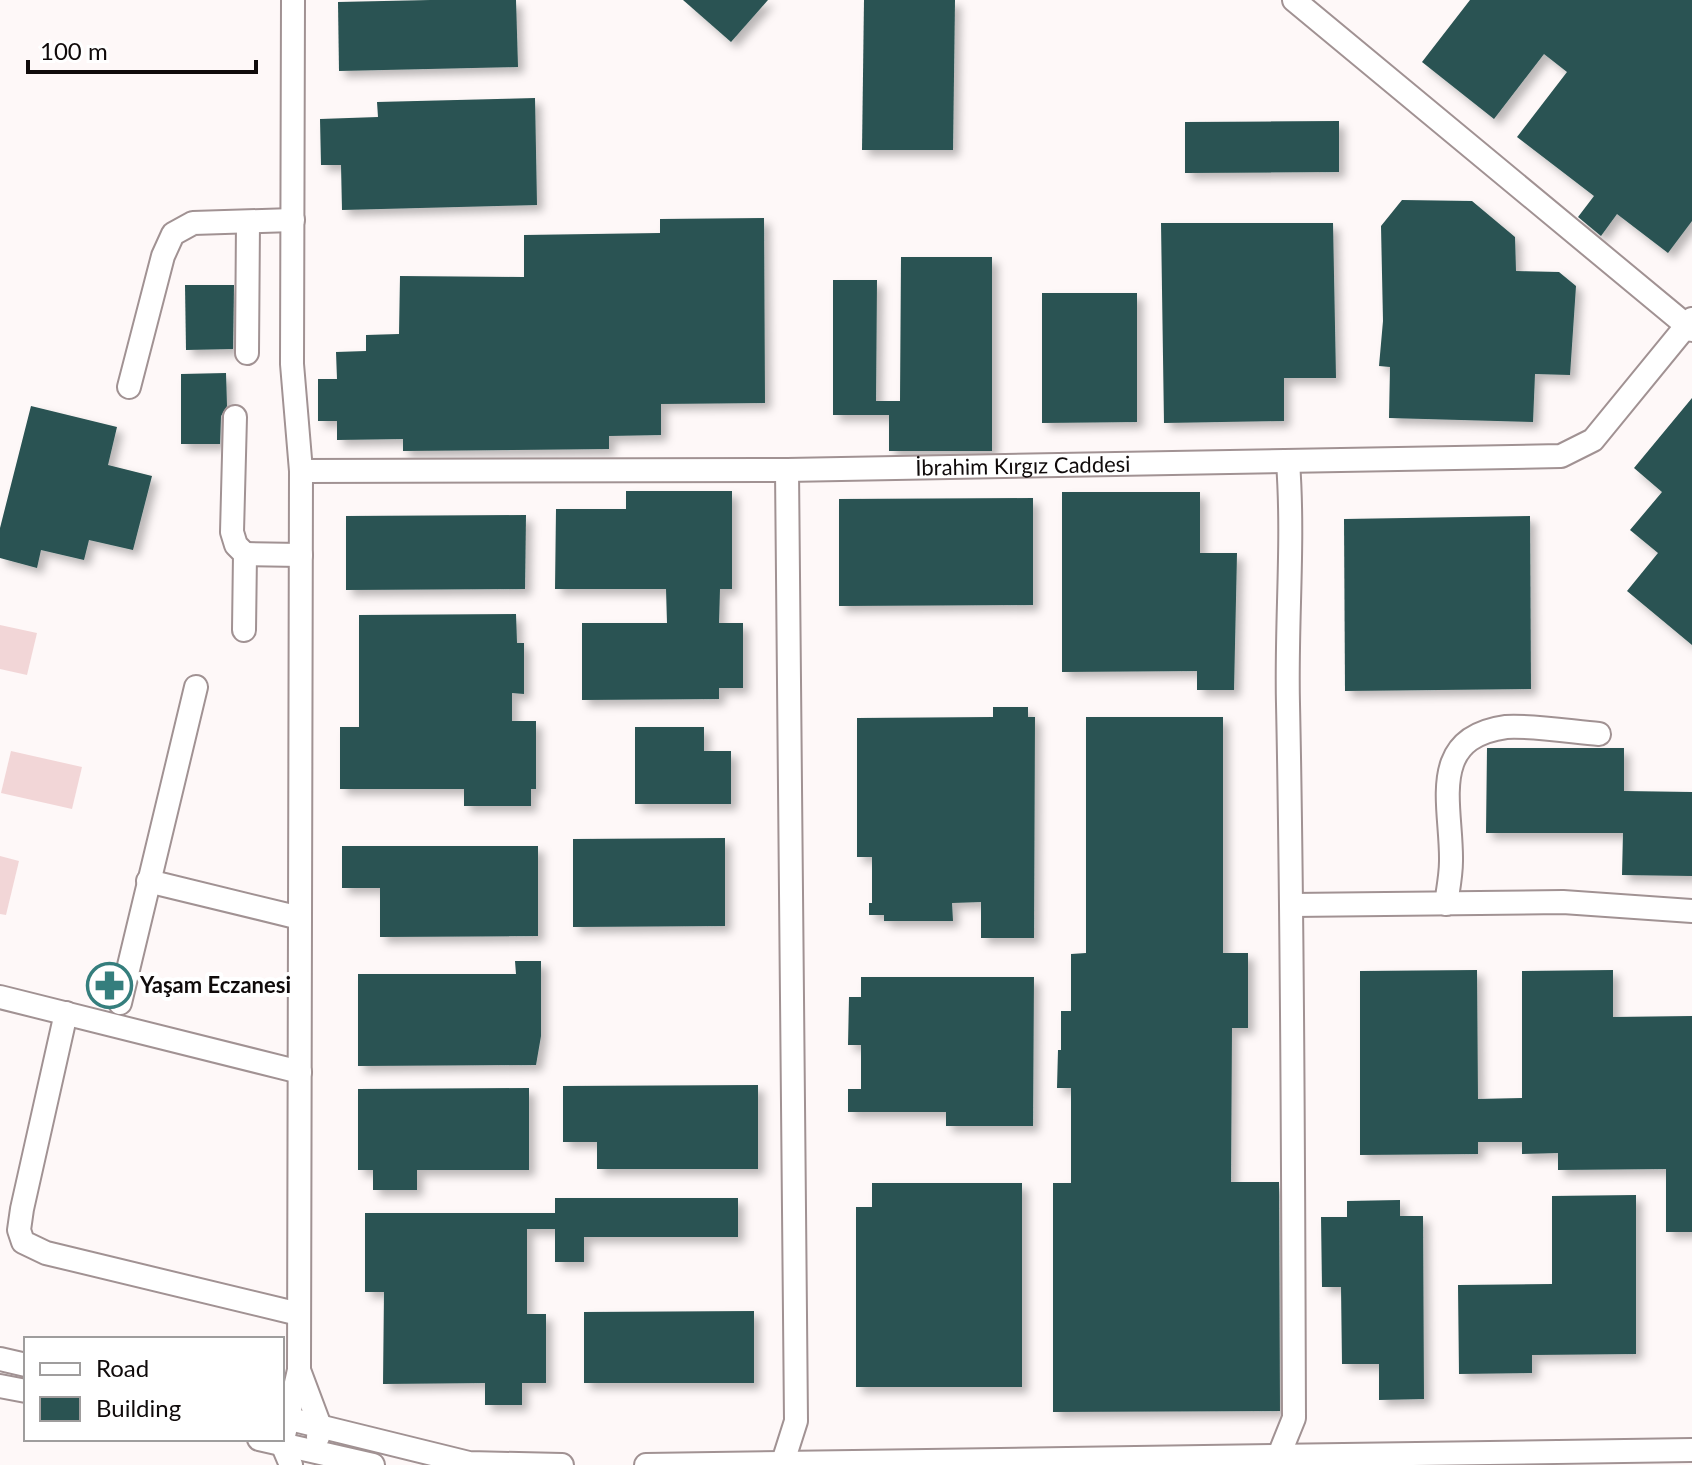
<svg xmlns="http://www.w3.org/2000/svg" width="1692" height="1465" font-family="Lato,sans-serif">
	<defs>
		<filter id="shadow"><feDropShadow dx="6" dy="6" stdDeviation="4" flood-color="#0004"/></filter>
	</defs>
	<rect width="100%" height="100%" fill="#fef8f8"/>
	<g fill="#f2d6d7">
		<path d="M0,625L37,633L27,675L0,669Z"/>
		<path d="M11,751L82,767L72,809L1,793Z"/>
		<path d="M0,856L19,861L6,915L0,914Z"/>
	</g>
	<g fill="#2a5352" filter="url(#shadow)">
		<path d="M430,0H516L518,67L339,71L338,2Z"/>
		<path d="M683,0H768L731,42Z"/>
		<path d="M864,0H955L953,150H862Z"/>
		<path d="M1470,0H1692V221L1668,253L1617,214L1601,236L1578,217L1594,196L1517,137L1567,72L1544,54L1494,119L1422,62Z"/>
		<path d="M535,98L537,205L342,210L341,165H321L320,119L378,117L377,102Z"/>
		<path d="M1339,121V172L1185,173V122Z"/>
		<path d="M1402,200L1472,201L1515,237L1516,271L1559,272L1576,286L1570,375L1535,374L1533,422L1389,418L1390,367L1379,366L1383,321L1381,226Z"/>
		<path d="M764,218L765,403L661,404V435L609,436V449L403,451V439L337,440V421H318V379H337L336,352L366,351V335L399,334L400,276L524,277V235L660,233V219Z"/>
		<path d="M1161,223H1333L1336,378H1284V421L1164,423Z"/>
		<path d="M901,257H992V451H889V415H833V280H877L876,401H900Z"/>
		<path d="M185,285H234L233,349L186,350Z"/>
		<path d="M1042,293H1137V422L1042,423Z"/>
		<path d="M226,373L227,406L221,416L220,444H181V374Z"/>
		<path d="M1692,398V645L1627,591L1658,553L1630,530L1662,492L1634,468Z"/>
		<path d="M31,406L117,427L108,465L152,476L133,550L89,540L84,560L41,550L37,568L0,558V528Z"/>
		<path d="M626,491H732V589H720L719,623H743V688H719V699L582,700V623H667L666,589H555L556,509H626Z"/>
		<path d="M1062,492H1200V553H1237L1234,690H1197V671L1062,672Z"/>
		<path d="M1033,498V605L839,606V499Z"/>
		<path d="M526,515L525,589L346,590V516Z"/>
		<path d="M1530,516L1531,689L1345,691L1344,519Z"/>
		<path d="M516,614L517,643H524V694L512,693V721H536V789H531V806H464V789H340V727H359V615Z"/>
		<path d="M993,707H1028V717H1035L1034,938H981V902L952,903L953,921H884V915H869V903H872V857H857V718L993,717Z"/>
		<path d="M1086,717H1223V953H1248V1028H1232L1231,1182H1279L1280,1411L1053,1412V1183H1071V1088H1057L1058,1050H1061V1011H1071V954L1086,953Z"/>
		<path d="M635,727H704V751H731V804H635Z"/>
		<path d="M1487,748H1624V791L1692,792V876L1622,875L1623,833H1486Z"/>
		<path d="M725,838V926L573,927V839Z"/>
		<path d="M342,846H538V936L380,937V888H342Z"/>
		<path d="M515,961H541V1036L536,1065L358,1066V974H516Z"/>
		<path d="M1477,970L1478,1099L1522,1098V971L1613,970V1017L1692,1016V1232H1666V1169L1558,1170V1153L1522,1154V1142H1478V1154L1360,1155V971Z"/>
		<path d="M861,977H1034L1033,1126H946V1112H848V1089H861V1045H848L849,997H861Z"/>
		<path d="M758,1085V1169H597V1142H563V1086Z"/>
		<path d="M529,1088V1170H417V1190H373V1170H358V1089Z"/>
		<path d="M872,1183H1022V1387H856V1207H872Z"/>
		<path d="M1636,1195V1354L1532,1355V1373L1459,1374L1458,1285L1552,1284V1196Z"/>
		<path d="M555,1198H738V1237H584V1262H555V1229H527V1314H546V1383H522V1405H485V1383L383,1384L384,1292H365V1213H555Z"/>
		<path d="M1400,1200V1216H1423L1424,1399L1379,1400V1364H1342L1341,1287H1322L1321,1217H1347V1201Z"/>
		<path d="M754,1311V1383H584V1312Z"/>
	</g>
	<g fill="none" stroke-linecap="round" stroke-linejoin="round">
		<defs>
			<g id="minor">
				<path d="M1294,0L1692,330"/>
				<path d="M247,353L248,222"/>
				<path d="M129,387L163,256L173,234L193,223L293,220"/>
				<path d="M235,417L232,532L236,545L245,554L244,630"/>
				<path id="s1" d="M301,471L787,470L1561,456L1593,440L1692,319"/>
				<path d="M245,554L301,555"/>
				<path d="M148,881L300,918"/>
				<path d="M1446,904C1448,890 1451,875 1451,861C1452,806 1426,738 1506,727C1529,725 1574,732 1599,734"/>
				<path d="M1292,905L1563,902L1692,911"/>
				<path d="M0,997L300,1072"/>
				<path d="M120,1003L196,687"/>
				<path d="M66,1013L22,1209L19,1230L23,1242L46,1253L299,1314"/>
				<path d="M0,1359L26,1365"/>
				<path d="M299,1370L320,1426L318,1437"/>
				<path d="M0,1386L26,1391"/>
				<path d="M282,1417L469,1463L562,1465"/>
				<path d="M259,1439L373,1465"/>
				<path d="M291,1465L282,1444L299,1370L301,471L292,364L293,0"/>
				<path d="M646,1465L1692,1450"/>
				<path d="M782,1465L796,1421L787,470"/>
				<path d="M1279,1465V1455L1294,1418C1293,1180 1293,942 1288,704C1286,623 1294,543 1288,462"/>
			</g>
		</defs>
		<use href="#minor" stroke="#a19293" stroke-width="26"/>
		<use href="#minor" stroke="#fff" stroke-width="22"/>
	</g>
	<defs>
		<symbol id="pharmacy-ring" viewBox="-11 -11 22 22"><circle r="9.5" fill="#fff" stroke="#357e7d" stroke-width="1.5"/><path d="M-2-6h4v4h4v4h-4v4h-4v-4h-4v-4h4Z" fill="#357e7d"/></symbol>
	</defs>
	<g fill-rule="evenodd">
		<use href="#pharmacy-ring" x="84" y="960" width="51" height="51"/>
	</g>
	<g text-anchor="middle" stroke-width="8" stroke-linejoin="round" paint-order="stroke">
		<g font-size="22" fill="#100b0b" stroke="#fff">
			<text dy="8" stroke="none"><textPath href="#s1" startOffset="722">İbrahim Kırgız Caddesi</textPath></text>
		</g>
		<g font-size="22" font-weight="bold" fill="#100b0b" stroke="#fff" text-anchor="start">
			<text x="140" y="993">Yaşam Eczanesi</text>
		</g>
	</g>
	<rect x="24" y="1337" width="260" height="104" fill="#ffffff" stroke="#9f9d9d" stroke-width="2"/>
	<rect x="40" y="1363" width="40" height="12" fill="#ffffff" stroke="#9f9d9d" stroke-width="2"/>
	<text x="96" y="1377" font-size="24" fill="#100b0b">Road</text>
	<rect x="40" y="1397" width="40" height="24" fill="#2a5352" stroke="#9f9d9d" stroke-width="2"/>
	<text x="96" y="1417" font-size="24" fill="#100b0b">Building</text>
	<path d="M28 60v12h228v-12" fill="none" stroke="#100b0b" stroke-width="4"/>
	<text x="40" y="60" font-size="24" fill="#100b0b" stroke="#ffffff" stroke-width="6" paint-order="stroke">100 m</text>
</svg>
